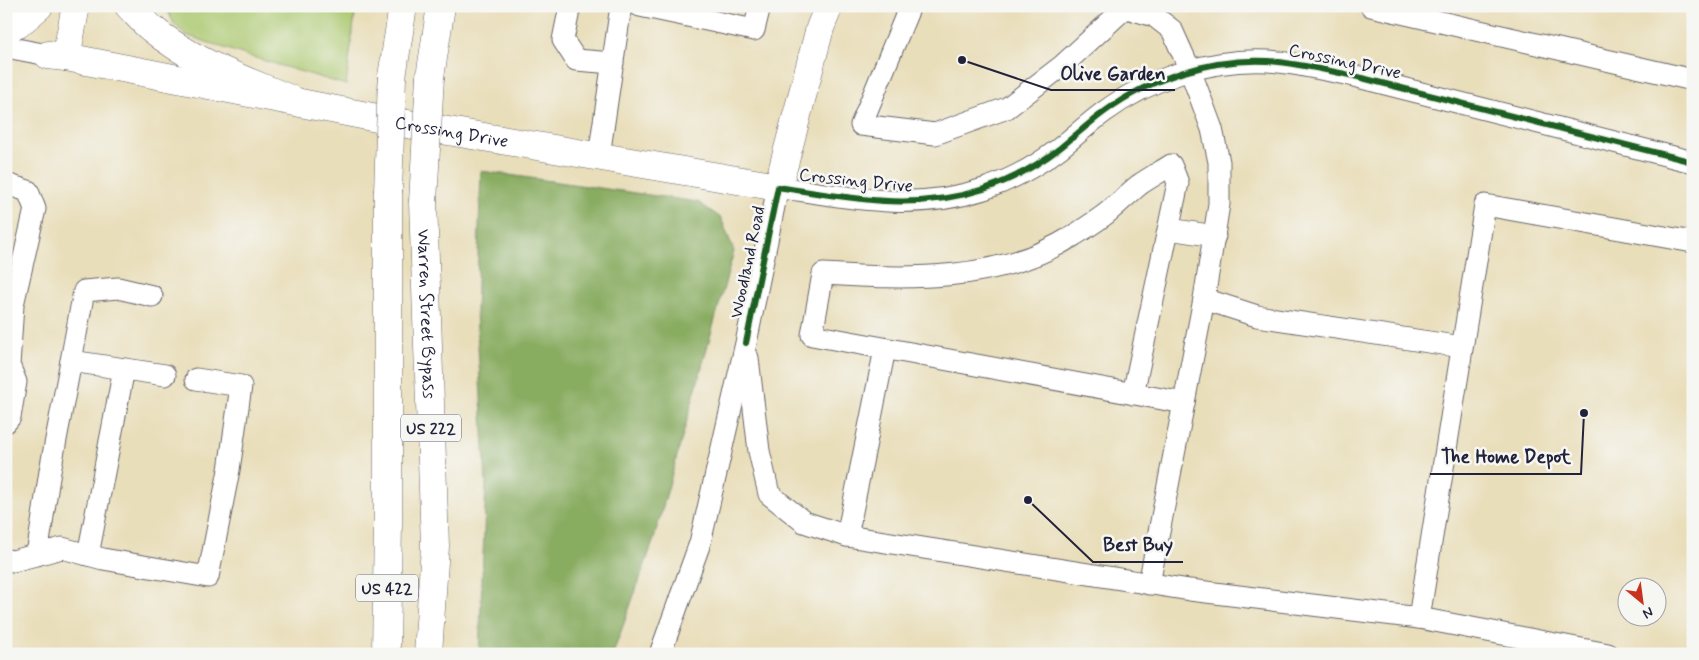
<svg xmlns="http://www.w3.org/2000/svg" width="1699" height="660" font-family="Mynerve,sans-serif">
	<rect width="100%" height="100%" fill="#f6f6f2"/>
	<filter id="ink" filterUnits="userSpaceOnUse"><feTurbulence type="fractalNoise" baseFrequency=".02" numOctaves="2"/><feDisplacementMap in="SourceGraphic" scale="10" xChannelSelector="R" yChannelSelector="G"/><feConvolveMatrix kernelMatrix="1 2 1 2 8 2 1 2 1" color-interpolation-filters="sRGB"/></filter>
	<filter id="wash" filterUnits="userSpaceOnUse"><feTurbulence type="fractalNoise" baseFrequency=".0096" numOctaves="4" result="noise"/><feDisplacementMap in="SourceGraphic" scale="20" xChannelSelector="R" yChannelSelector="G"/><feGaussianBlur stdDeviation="1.12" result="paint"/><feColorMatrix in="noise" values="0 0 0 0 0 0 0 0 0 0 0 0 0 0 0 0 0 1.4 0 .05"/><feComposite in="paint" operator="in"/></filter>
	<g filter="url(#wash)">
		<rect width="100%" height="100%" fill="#e9deba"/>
		<path fill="#abc86e" stroke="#667554" d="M158,6H356L346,85L245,55L186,35L174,24L169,13Z"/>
		<path fill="#88ac61" stroke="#55674e" d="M481,171L698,202L721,218L734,251L654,539L613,654H479L486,483L476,312Z"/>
	</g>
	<g filter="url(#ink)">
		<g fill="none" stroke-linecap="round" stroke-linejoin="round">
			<defs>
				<g id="minor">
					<path d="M570,6L563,40L576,60L613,63"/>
					<path d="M640,6L754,30L760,6"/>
					<path d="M910,6L861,125L935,134L1007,108L1063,65L1126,7"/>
					<path d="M1120,6L1154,16L1172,30L1190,70L1212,129L1219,162V204L1204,299L1149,584"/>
					<path d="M1371,6L1693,80"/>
					<path d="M6,47L48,55"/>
					<path d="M599,156L621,6"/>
					<path d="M6,184L28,191L35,209L13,305L9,365L16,382L10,417L6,422"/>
					<path d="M1169,229L1215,236"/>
					<path d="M1204,299L1257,316L1462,347"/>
					<path d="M885,349L847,536L1190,590L1419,618L1608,654"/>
					<path d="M748,358L759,451L769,494L804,522L847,536"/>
					<path d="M71,361L84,291L118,288L152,296"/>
					<path d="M1133,394L1178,183L1171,165C1160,172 1149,178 1139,185C1128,194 1118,204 1107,213C1097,221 1084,229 1073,236C998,283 907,279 823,274L812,335L1184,403"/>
					<path d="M37,555L50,471L71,361L165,375"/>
					<path d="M88,555L124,369"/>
					<path d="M6,560L13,561L62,548L103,559L208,577L229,470L241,386L196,379"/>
					<path d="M1419,618L1485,205L1693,242"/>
					<path d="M660,654L700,543L746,343L778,187C850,198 913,212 984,189C1011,180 1038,165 1060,148C1075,136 1089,123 1104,112C1150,78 1211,58 1268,61C1297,63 1325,70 1354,76L1693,162"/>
				</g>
				<g id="major">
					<path id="s1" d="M48,55L66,57L413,125L778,187L820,28L829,6"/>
				</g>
				<g id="highway">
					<path d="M129,6C136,13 143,22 151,28C193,63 248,81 297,102"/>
					<path d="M6,29L18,24L39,6"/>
					<path d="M66,57L76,6"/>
					<path d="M392,77L403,6"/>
					<path d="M430,77L441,6"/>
					<path id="s2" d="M423,202L435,546L428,654"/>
					<path d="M386,654L388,522V192"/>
				</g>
			</defs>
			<use href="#minor" stroke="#686467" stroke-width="23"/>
			<use href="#major" stroke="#686467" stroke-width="29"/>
			<use href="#highway" stroke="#686467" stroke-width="29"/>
			<use href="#minor" stroke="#fff" stroke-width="21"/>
			<use href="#major" stroke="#fff" stroke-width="28"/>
			<use href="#highway" stroke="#fff" stroke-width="28"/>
			<defs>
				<g id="highway-bridge">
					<path d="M388,192L392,77"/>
					<path d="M423,202L430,77"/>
				</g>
			</defs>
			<use href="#highway-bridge" stroke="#686467" stroke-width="29" stroke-linecap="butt"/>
			<use href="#highway-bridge" stroke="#fff" stroke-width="28"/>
			<defs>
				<path id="cycleway" d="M746,343L778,187C850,198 913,212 984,189C1011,180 1038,165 1060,148C1075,136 1089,123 1104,112C1150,78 1211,58 1268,61C1297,63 1325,70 1354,76L1693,162"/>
			</defs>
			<use href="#cycleway" stroke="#f6f6f2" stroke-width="9"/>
			<use href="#cycleway" stroke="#1b5e20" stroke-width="6"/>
		</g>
	</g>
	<g text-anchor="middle" stroke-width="5" stroke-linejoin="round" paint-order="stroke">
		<g fill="#f6f6f2" stroke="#626272" stroke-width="1">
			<rect x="401" y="414.5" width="60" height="27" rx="4"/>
			<rect x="356" y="574.5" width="62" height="27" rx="4"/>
		</g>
		<g font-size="16" font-weight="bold" fill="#22223b">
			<text x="431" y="434">US 222</text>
			<text x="387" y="594">US 422</text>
		</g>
		<g font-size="18" fill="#22223b" stroke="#f6f6f2">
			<text transform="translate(1345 61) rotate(12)" y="6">Crossing Drive</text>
			<text dy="6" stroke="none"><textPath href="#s1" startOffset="411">Crossing Drive</textPath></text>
			<text transform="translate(856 180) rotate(6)" y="6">Crossing Drive</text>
			<text transform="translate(747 262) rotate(-78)" y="6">Woodland Road</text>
			<text dy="6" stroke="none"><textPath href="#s2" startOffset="112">Warren Street Bypass</textPath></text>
		</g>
	</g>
	<path fill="none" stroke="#22223b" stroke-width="2" d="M962 60L1051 90H1175M1584 413L1581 474H1430M1028 500L1093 562H1183"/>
	<g fill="#22223b" stroke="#f6f6f2" stroke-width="2">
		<circle cx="962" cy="60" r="5"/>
		<circle cx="1584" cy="413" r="5"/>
		<circle cx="1028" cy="500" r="5"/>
	</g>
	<g font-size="19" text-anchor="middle" font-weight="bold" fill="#22223b" stroke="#f6f6f2" stroke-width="5" stroke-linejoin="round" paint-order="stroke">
		<text x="1113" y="80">Olive Garden</text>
		<text x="1506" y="463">The Home Depot</text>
		<text x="1138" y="551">Best Buy</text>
	</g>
	<rect width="1699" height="660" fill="none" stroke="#f6f6f2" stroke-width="25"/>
	<g transform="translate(1642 602) rotate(151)"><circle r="24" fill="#f6f6f2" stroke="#a1a1a9"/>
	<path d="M0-4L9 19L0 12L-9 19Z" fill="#c8321e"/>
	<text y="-8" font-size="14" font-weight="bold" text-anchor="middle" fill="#22223b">N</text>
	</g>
</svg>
